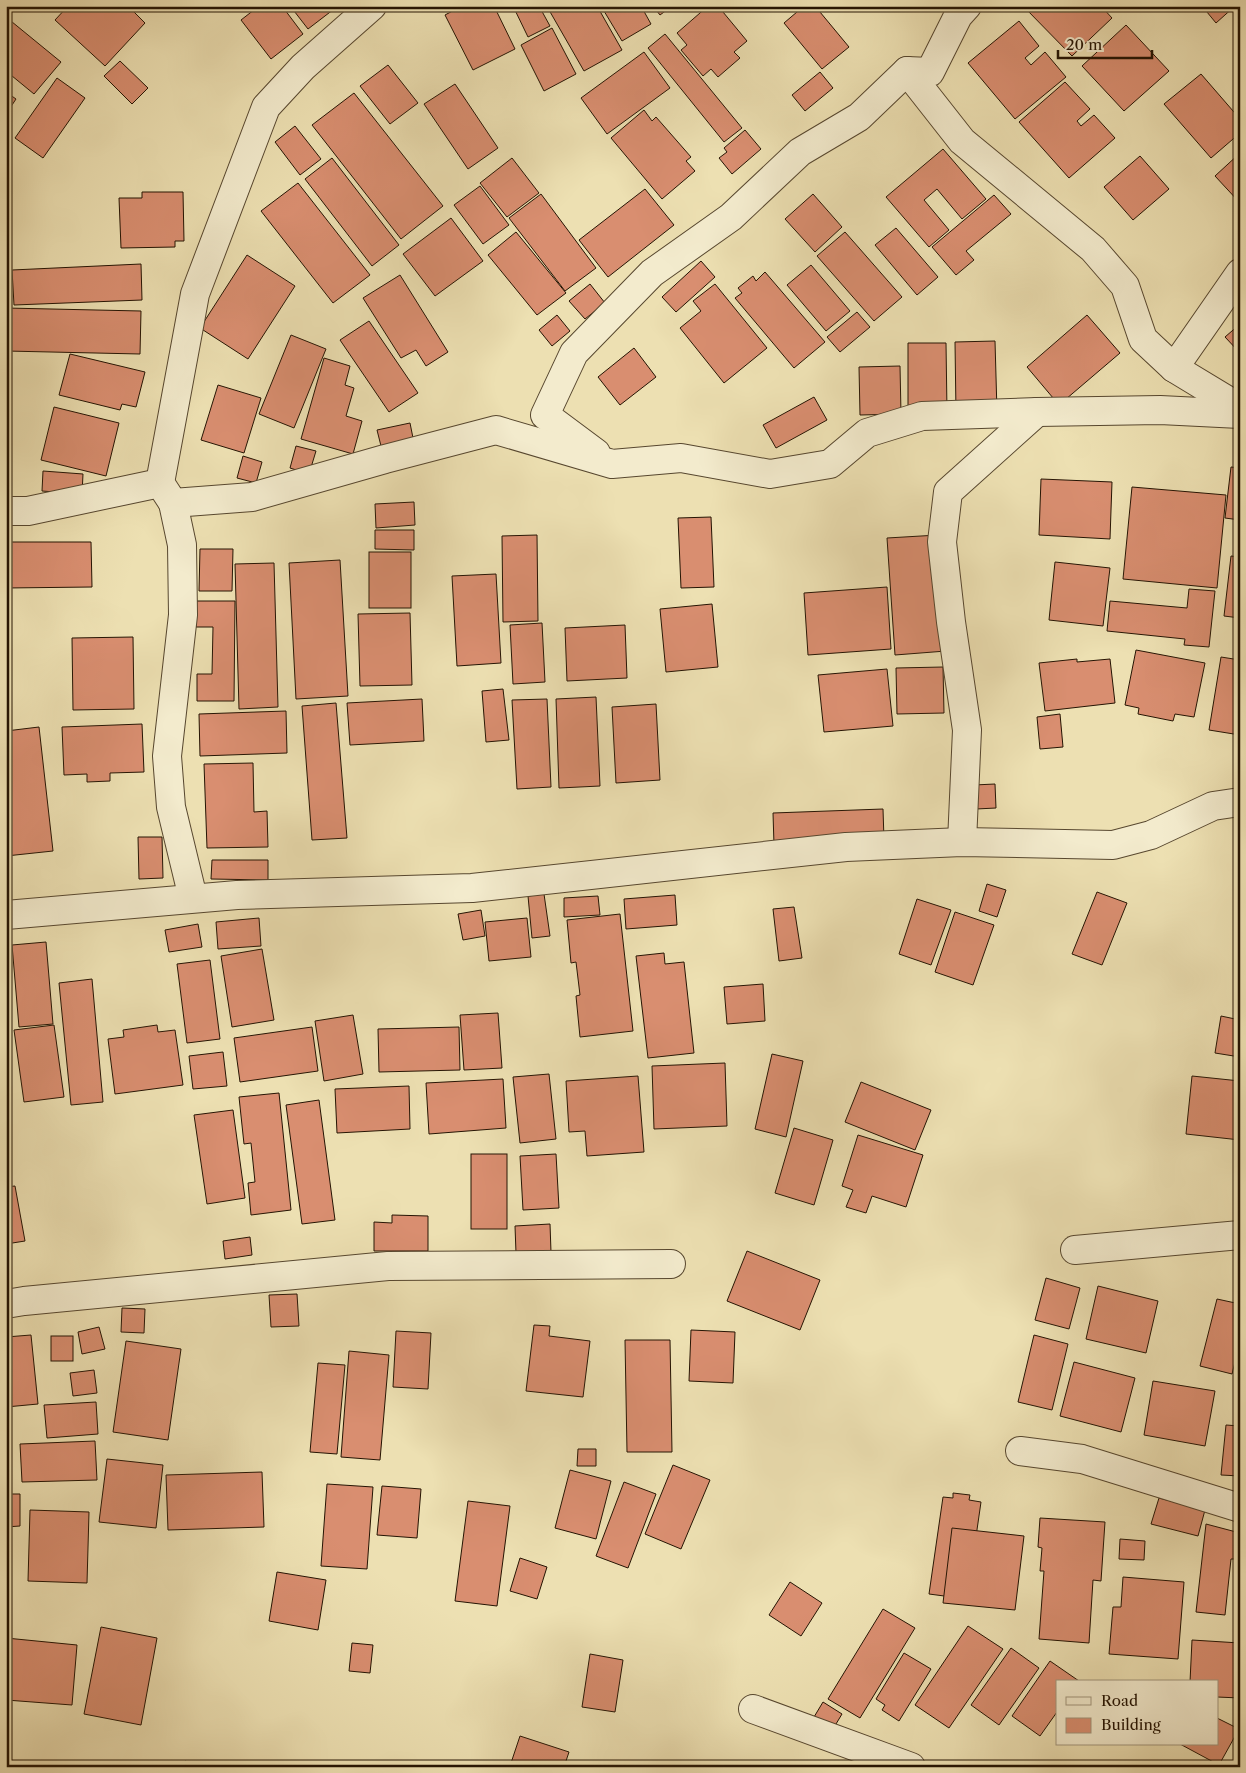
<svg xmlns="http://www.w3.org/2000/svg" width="1246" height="1773" font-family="'Libre Caslon Text',serif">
	<rect width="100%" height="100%" fill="#ede0b2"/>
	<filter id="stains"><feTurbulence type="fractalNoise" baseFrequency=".004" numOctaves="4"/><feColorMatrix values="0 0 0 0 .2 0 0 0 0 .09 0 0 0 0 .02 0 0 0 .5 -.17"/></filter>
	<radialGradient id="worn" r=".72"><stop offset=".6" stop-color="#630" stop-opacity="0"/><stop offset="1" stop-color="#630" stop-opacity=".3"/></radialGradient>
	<g fill="#d98e70" stroke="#251403">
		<path d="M68,6H128L145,23L105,66L55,20Z"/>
		<path d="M259,6H282L303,34L271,59L241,20Z"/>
		<path d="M292,6H338L308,29L291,7Z"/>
		<path d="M462,6H494L515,49L473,70L445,15Z"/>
		<path d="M513,6H539L550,26L528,37Z"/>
		<path d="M555,6H574L576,10L582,6H597L622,50L584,71L549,10Z"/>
		<path d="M601,6H641L651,24L622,41Z"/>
		<path d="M653,6H672L660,15Z"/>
		<path d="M708,6H718L747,41L734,52L740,58L718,77L711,69L703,76L681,50L687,45L677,33Z"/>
		<path d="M804,6H815L849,47L822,69L784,23Z"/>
		<path d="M1027,6H1101L1112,18L1072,56L1025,8Z"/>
		<path d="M1202,6H1235L1216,23Z"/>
		<path d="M6,17L61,62L34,94L6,71Z"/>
		<path d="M1019,21L1039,46L1025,58L1031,65L1045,52L1066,77L1015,119L968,63Z"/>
		<path d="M1126,25L1169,71L1124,111L1082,66Z"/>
		<path d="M552,28L576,74L544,91L521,45Z"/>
		<path d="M665,34L742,128L724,142L648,48Z"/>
		<path d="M644,52L670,88L607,134L581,98Z"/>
		<path d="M120,61L148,88L132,104L104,76Z"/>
		<path d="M388,65L418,103L390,124L360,86Z"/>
		<path d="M820,72L833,88L805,111L792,95Z"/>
		<path d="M1201,74L1240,119V133L1211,158L1164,104Z"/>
		<path d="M57,78L85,98L43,158L15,138Z"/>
		<path d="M1065,82L1090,109L1077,121L1081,126L1094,115L1115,138L1069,178L1019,122Z"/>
		<path d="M455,84L498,148L468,169L424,104Z"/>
		<path d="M6,92L16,99L6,114Z"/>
		<path d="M354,93L443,206L401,239L312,125Z"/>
		<path d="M644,110L652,121L656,117L691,157L686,161L695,171L662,199L611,138Z"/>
		<path d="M295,126L321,159L300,175L275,142Z"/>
		<path d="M745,130L761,149L732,174L719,158L727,152L724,148Z"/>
		<path d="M943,149L986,199L962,219L937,189L924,200L949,230L929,247L886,197Z"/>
		<path d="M1240,153V203L1215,176Z"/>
		<path d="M1140,156L1169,189L1133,220L1104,187Z"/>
		<path d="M332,158L399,245L372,266L305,179Z"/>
		<path d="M512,158L539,193L507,217L480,183Z"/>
		<path d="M298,183L370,275L333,303L261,211Z"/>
		<path d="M480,186L509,225L483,244L454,205Z"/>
		<path d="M645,189L674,225L608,277L579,240Z"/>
		<path d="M142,192H183L184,241H175V247L121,248L119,198H142Z"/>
		<path d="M541,194L596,268L565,291L509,218Z"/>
		<path d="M813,194L842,227L815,252L785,219Z"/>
		<path d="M994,195L1011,214L966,251L974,260L956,275L932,247Z"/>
		<path d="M451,218L483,261L435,296L403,254Z"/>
		<path d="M896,228L938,277L917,295L875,245Z"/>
		<path d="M516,232L566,293L537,315L488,255Z"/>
		<path d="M845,232L902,297L874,321L817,256Z"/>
		<path d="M247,255L295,286L248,359L200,328Z"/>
		<path d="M701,261L715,277L676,312L662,297Z"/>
		<path d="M141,264L142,300L14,305L12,270Z"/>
		<path d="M811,265L850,311L826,331L787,285Z"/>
		<path d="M765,272L825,342L794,368L735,298L742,293L738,288L753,276L756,281Z"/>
		<path d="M400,275L448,352L426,366L416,350L401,358L363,298Z"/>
		<path d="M590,284L605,303L585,319L569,301Z"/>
		<path d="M715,284L767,348L724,383L680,328L701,311L693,301Z"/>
		<path d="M6,308L141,311L140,354L6,351Z"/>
		<path d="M857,312L870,327L840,352L827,337Z"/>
		<path d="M557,315L570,331L552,346L539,330Z"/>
		<path d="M1087,315L1120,353L1059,405L1027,367Z"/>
		<path d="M369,321L418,393L389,412L340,340Z"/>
		<path d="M1240,324V353L1225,337Z"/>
		<path d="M291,335L326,349L294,428L259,414Z"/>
		<path d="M995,341L997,412L956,413L955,342Z"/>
		<path d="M908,343H946L947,412H908Z"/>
		<path d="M634,348L656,377L620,405L598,377Z"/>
		<path d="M70,354L145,372L136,407L122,404L120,410L59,395Z"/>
		<path d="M324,358L350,366L345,385L354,388L346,416L362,421L353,454L301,439Z"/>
		<path d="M900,366L901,414L860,415L859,367Z"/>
		<path d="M218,385L261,398L244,453L201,440Z"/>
		<path d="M814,397L827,420L776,448L763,425Z"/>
		<path d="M54,407L119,423L106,476L41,460Z"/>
		<path d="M410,423L414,443L382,450L377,430Z"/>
		<path d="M296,446L316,451L309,474L290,468Z"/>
		<path d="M243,456L262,462L256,483L237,478Z"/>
		<path d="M1231,467L1240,468V520L1225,518Z"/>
		<path d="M43,471L83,474L82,494L42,491Z"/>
		<path d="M1041,479L1112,482L1110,539L1039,535Z"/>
		<path d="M1132,487L1226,495L1217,588L1123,579Z"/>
		<path d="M414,502L415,525L376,528L375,504Z"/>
		<path d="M711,517L714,587L681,588L678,518Z"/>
		<path d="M375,530H414V550L375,549Z"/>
		<path d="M537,535L538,621L503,622L502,536Z"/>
		<path d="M938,535L946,651L895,655L887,538Z"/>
		<path d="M6,542H91L92,587L6,588Z"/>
		<path d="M200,549H233L232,591H199Z"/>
		<rect x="369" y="552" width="42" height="56"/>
		<path d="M1231,556L1240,557V618L1224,616Z"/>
		<path d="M340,560L348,696L296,699L289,563Z"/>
		<path d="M1055,562L1110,568L1103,626L1049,620Z"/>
		<path d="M274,563L278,707L239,709L235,564Z"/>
		<path d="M496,574L501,663L457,666L452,576Z"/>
		<path d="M887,587L891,649L808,655L804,593Z"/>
		<path d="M1189,589L1215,591L1209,647L1184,645L1185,639L1107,631L1110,601L1187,608Z"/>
		<path d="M196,601H235L234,701H197V674H212L213,627H196Z"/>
		<path d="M712,604L718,667L666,672L660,609Z"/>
		<path d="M410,613L412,685L360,686L358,614Z"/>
		<path d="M542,623L545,682L513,684L510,625Z"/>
		<path d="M625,625L627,678L567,681L565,628Z"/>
		<path d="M133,637L134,709L73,710L72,638Z"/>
		<path d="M1136,650L1205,663L1194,717L1175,714L1173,721L1138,714L1139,708L1125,705Z"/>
		<path d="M1221,657L1240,660V735L1209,730Z"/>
		<path d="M1077,659V662L1110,659L1115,703L1045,711L1039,663Z"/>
		<path d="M943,667L944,713L897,714L896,668Z"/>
		<path d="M887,669L893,726L824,732L818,675Z"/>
		<path d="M503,689L509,740L486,742L482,691Z"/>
		<path d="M596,697L600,786L559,788L556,699Z"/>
		<path d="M422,699L424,741L350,745L347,703Z"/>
		<path d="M547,699L551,787L517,789L512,700Z"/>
		<path d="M336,703L347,838L312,840L302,706Z"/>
		<path d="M656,704L660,780L616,783L612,707Z"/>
		<path d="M286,711L287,753L200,756L199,714Z"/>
		<path d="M1060,714L1063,747L1040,749L1037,717Z"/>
		<path d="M142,724L144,772L110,773V781L87,782V774L64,775L62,727Z"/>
		<path d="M39,727L53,851L6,856V731Z"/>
		<path d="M253,763L254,812L267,811L268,847L207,848L204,764Z"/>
		<path d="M995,784L996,808L976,809L974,785Z"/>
		<path d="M883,809L884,840L774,845L773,813Z"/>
		<path d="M138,837H162L163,878L139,879Z"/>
		<path d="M212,860H268V880L211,879Z"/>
		<path d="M987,884L1006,890L997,917L979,911Z"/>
		<path d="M1097,892L1127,903L1102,965L1072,954Z"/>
		<path d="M544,894L550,936L532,938L528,896Z"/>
		<path d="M675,895L677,925L626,929L624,899Z"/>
		<path d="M598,896L600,915L564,917V898Z"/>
		<path d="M917,899L951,910L931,965L899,954Z"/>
		<path d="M794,907L802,958L779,961L773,909Z"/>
		<path d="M481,910L485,936L463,940L458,914Z"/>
		<path d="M955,912L994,925L973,985L935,972Z"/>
		<path d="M620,914L633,1031L580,1037L576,996L580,995L576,962L571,963L567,920Z"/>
		<path d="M259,918L261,946L218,949L216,922Z"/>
		<path d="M527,918L531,957L489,961L485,922Z"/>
		<path d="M198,924L202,947L169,952L165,930Z"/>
		<path d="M46,942L53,1024L19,1027L12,945Z"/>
		<path d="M262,949L274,1020L232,1027L221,956Z"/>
		<path d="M664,953L665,964L684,962L694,1053L648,1058L636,956Z"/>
		<path d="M210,960L220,1039L187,1043L177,964Z"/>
		<path d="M92,979L103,1102L71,1105L59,983Z"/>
		<path d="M763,984L765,1021L727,1024L724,987Z"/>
		<path d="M498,1013L502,1068L464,1070L460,1015Z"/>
		<path d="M353,1015L363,1074L324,1081L315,1021Z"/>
		<path d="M1221,1016L1240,1020V1057L1215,1053Z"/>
		<path d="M54,1025L64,1097L24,1102L14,1030Z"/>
		<path d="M157,1025L158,1032L175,1030L183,1085L115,1094L108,1039L124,1037L123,1030Z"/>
		<path d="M312,1027L318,1071L240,1082L234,1038Z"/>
		<path d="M459,1027L460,1070L379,1072L378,1029Z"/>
		<path d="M223,1052L227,1086L193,1089L189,1056Z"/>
		<path d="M772,1054L803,1061L786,1137L755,1129Z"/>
		<path d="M725,1063L727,1126L654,1129L652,1066Z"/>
		<path d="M549,1074L556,1139L520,1143L513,1077Z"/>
		<path d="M638,1076L644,1152L587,1156L585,1131L569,1132L566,1081Z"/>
		<path d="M1192,1076L1240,1081V1140L1186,1134Z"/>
		<path d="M503,1079L506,1128L429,1134L426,1083Z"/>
		<path d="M861,1082L931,1110L915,1150L845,1122Z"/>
		<path d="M409,1086L410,1129L337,1133L335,1089Z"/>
		<path d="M279,1093L291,1210L251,1215L248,1183L255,1182L251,1143L244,1144L239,1097Z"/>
		<path d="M319,1100L335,1220L302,1224L286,1105Z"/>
		<path d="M233,1110L245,1198L207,1204L194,1115Z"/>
		<path d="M794,1128L833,1140L814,1205L775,1193Z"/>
		<path d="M858,1135L923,1155L906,1207L872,1196L866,1213L846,1207L853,1190L842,1186Z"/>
		<rect x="471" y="1154" width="36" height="75"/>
		<path d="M556,1154L559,1208L523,1210L520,1156Z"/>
		<path d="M15,1186L25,1241L6,1244V1187Z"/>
		<path d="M392,1215L428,1216V1251H374V1222L392,1223Z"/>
		<path d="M550,1224L551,1252L516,1253L515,1226Z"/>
		<path d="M250,1237L252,1255L225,1259L223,1241Z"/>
		<path d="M747,1251L820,1280L800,1330L727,1301Z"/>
		<path d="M1046,1278L1080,1288L1069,1329L1035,1320Z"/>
		<path d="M1098,1286L1158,1301L1146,1353L1086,1339Z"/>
		<path d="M297,1294L299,1326L271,1327L269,1295Z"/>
		<path d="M1217,1299L1240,1304V1342L1232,1374L1200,1366Z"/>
		<path d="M122,1308L145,1309L144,1333L121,1332Z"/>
		<path d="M534,1325L550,1326L549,1336L590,1341L583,1397L526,1391Z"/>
		<path d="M99,1327L105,1349L82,1354L78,1332Z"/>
		<path d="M691,1330L735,1332L733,1383L689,1381Z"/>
		<path d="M396,1331L431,1333L428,1389L393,1387Z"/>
		<path d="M31,1335L38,1404L6,1407V1337Z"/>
		<path d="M1034,1335L1068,1344L1052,1410L1018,1402Z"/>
		<rect x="51" y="1336" width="22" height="25"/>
		<path d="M625,1340H670L672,1452H627Z"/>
		<path d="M126,1341L181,1349L168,1440L113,1432Z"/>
		<path d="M349,1351L389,1355L380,1460L341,1457Z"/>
		<path d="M1074,1362L1135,1378L1121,1432L1060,1416Z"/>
		<path d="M318,1363L345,1365L337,1454L310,1452Z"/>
		<path d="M94,1370L97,1393L73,1396L70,1373Z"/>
		<path d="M1153,1381L1215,1391L1205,1446L1144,1435Z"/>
		<path d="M96,1402L98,1434L47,1438L44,1405Z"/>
		<path d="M1226,1425L1240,1426V1476L1221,1475Z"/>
		<path d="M95,1441L97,1480L22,1482L20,1444Z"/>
		<path d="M578,1449H596V1466H577Z"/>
		<path d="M107,1459L163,1465L156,1528L99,1522Z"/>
		<path d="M673,1465L710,1480L681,1549L645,1534Z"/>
		<path d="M570,1470L611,1481L596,1539L555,1528Z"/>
		<path d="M262,1472L264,1527L168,1530L166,1475Z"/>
		<path d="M624,1482L656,1494L628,1568L596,1556Z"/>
		<path d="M327,1484L373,1487L367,1569L321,1566Z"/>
		<path d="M382,1486L421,1489L417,1538L377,1535Z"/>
		<path d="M953,1493L970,1495L969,1500L981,1502L967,1599L929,1594L943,1497L953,1498Z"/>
		<path d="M6,1494H20V1526L6,1527Z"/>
		<path d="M1159,1498L1205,1510L1198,1536L1151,1524Z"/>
		<path d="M468,1501L510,1506L497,1606L455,1601Z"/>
		<path d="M30,1510L89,1512L87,1583L28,1581Z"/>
		<path d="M1040,1518L1105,1522L1101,1581L1093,1580L1089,1643L1039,1639L1044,1571H1040L1042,1548L1038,1547Z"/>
		<path d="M1206,1524L1240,1533V1559H1231L1225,1615L1196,1612Z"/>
		<path d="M952,1528L1024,1536L1015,1610L943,1603Z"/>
		<path d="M1120,1539L1145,1541L1144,1560L1119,1559Z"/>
		<path d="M520,1558L547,1567L537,1599L510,1591Z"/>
		<path d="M277,1572L326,1580L318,1630L269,1621Z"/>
		<path d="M1123,1577L1184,1582L1178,1659L1109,1654L1113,1607H1121Z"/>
		<path d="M790,1582L822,1603L801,1636L769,1615Z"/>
		<path d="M883,1609L915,1628L860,1718L828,1699Z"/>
		<path d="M968,1626L1003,1649L949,1728L915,1705Z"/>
		<path d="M101,1627L157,1638L141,1725L84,1714Z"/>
		<path d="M6,1638L77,1645L72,1705L6,1700L10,1658L6,1657Z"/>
		<path d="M1192,1640L1240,1643V1698L1217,1697V1682H1190Z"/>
		<path d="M352,1643L373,1645L370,1673L349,1671Z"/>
		<path d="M1011,1648L1039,1668L999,1725L971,1705Z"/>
		<path d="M904,1653L931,1669L899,1721L882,1710L885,1705L876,1699Z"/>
		<path d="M590,1654L623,1660L615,1712L582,1707Z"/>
		<path d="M1050,1661L1079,1681L1057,1682V1712L1040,1736L1012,1716Z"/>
		<path d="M823,1702L842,1714L833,1729L814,1717Z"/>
		<path d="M1217,1718L1239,1729L1219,1765L1180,1744H1217Z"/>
		<path d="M520,1736L569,1752L564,1767H522L511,1763Z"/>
		<path d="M12,1761L26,1767H10Z"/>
		<path d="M185,1761L198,1767H182Z"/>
	</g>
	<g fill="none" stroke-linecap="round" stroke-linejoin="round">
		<defs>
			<g id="minor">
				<path d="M967,6L958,16L930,72L907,71L962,141L1093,249L1125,286L1143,339L1174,368L1240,408"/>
				<path d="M1174,368L1240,273"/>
				<path d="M596,453L545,415L574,353L652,273L731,217L800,152L859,117L907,71"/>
				<path d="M160,483L195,294L266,107L303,67L372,6"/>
				<path d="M173,503L182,545L183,615L167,756L171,807L193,898"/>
				<path d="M6,511H28L160,483L173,503L252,497L385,459L496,430L612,464L681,458L770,474L830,464L867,433L922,416L1037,412L1160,410L1240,414"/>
				<path d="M962,842L967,730L951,622L942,542L948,492L1037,412"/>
				<path d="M6,915L237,895L472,888L846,847L962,842L1113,845L1151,835L1213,806L1240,802"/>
				<path d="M1075,1250L1240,1235"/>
				<path d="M6,1304L24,1301L388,1266L671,1264"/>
				<path d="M1020,1451L1082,1459L1240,1508"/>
				<path d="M753,1709L911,1767"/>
			</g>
		</defs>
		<use href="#minor" stroke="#57472f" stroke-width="30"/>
		<use href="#minor" stroke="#f3ebcd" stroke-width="28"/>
	</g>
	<rect width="1246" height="1773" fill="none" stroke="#ede0b2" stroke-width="25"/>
	<rect x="8" y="8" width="1231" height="1758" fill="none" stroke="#251403" stroke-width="2.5"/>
	<rect x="12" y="12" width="1221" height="1748" fill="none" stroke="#251403"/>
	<rect x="1056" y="1680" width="162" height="65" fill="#f3ebcd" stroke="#a1957c"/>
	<rect x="1066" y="1697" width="25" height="8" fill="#f3ebcd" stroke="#a1957c"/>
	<text x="1101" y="1706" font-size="15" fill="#251403">Road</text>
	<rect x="1066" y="1718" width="25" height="15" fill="#d98e70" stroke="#a1957c"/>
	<text x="1101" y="1730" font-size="15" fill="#251403">Building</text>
	<path d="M1058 50v8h94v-8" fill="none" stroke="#251403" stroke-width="2.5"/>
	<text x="1066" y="50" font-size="15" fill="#251403" stroke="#f3ebcd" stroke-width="4" paint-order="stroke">20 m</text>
	<rect width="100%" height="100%" filter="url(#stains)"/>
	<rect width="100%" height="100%" fill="url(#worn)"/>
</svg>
